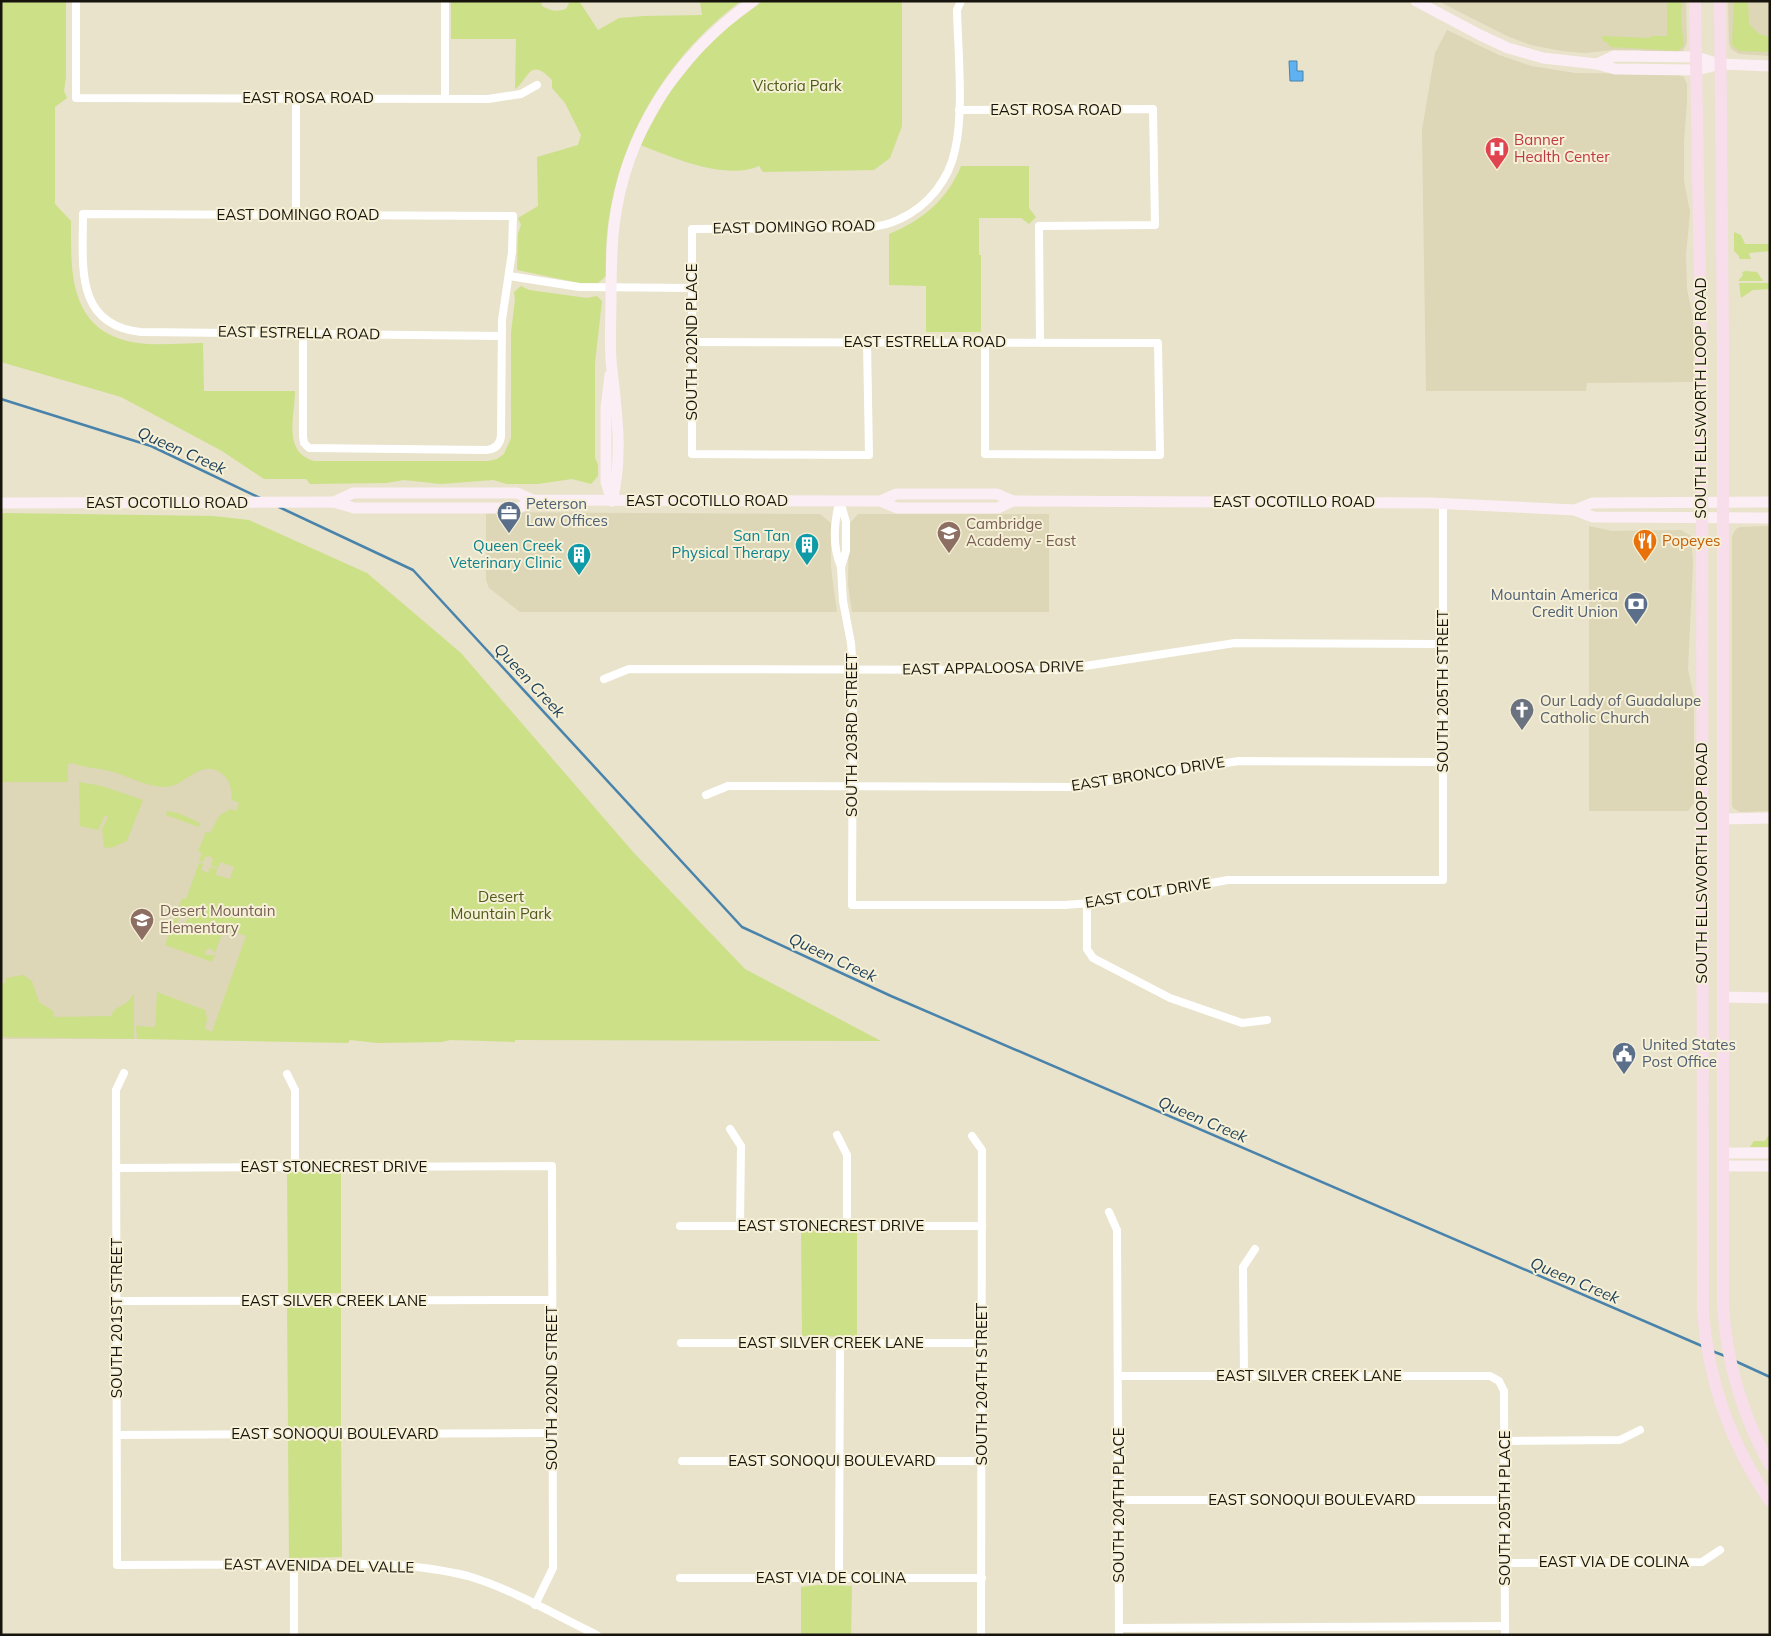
<svg xmlns="http://www.w3.org/2000/svg" width="1771" height="1636" font-family="Mulish,sans-serif">
	<rect width="100%" height="100%" fill="#e8e3ca"/>
	<g fill="#ddd6b7">
		<path d="M1438,1H1686L1687,43L1683,51L1671,55L1638,50H1612L1585,53L1562,51L1531,45L1507,36Z"/>
		<path d="M1728,1H1770V56L1739,54L1731,49L1729,43Z"/>
		<path d="M1447,30L1499,55L1531,66L1575,73L1676,74L1684,77L1687,84V102L1684,141V181L1690,212L1686,254L1687,289L1693,318L1694,382L1587,383L1586,391H1426L1422,130L1435,53Z"/>
		<path d="M486,512L820,514L831,523V568L837,612H520L489,588L486,580Z"/>
		<path d="M858,514H1049V612H852L848,584L849,524Z"/>
		<path d="M1589,526L1612,531L1681,530L1691,536L1693,564L1688,669L1694,698V803L1688,811H1589Z"/>
		<path d="M1770,526V811L1740,812L1733,808L1732,805V536L1736,529L1740,527Z"/>
		<path d="M68,763L382,764L283,1039H1V782H68Z"/>
	</g>
	<g fill="#cce088">
		<path d="M1,1H66V77L64,91L67,98L55,107V204L71,221C71,269 68,326 127,341C150,347 179,343 203,343L204,391H295C295,416 282,452 314,461H488L497,459L504,454L511,438V333L515,299L514,292L521,286L529,290L587,298L597,296L602,301L595,363V458L598,465V476L591,484L572,479L538,484H507L493,480L441,484L404,480L386,483L310,484L306,479H264L222,451L121,397L1,362Z"/>
		<path d="M451,1H541L542,6C551,11 556,12 566,9L570,1H579L598,30L619,18L644,16L702,15L700,1H741C654,66 602,167 606,276L598,283H579L517,270L518,234L521,225L518,218L538,206L537,157L578,145L581,135L565,103L552,88V80C529,55 528,81 515,89L516,39H451Z"/>
		<path d="M763,1H902V126L890,158L874,170L763,172L759,166C725,181 672,157 640,145L668,94L712,39Z"/>
		<path d="M1667,1H1682L1681,22L1684,45L1678,51L1611,47L1605,41L1603,42L1602,36L1650,38L1651,36H1667Z"/>
		<path d="M1734,1H1748L1749,24L1759,34L1770,37V52L1739,51L1732,45Z"/>
		<path d="M961,166H1029V208L1036,217L1029,224L1021,218H979V255H981V332H926V286L889,285V234C923,220 947,200 961,166Z"/>
		<path d="M1734,232L1741,235L1745,244H1770V251L1749,253L1751,259H1739V256L1734,251Z"/>
		<path d="M1746,271L1757,272L1763,281H1738L1743,275L1742,272Z"/>
		<path d="M1739,283H1770V289L1753,290L1741,298Z"/>
		<path d="M5,513L213,516L249,520L367,573L461,653L634,853L745,969L881,1041L515,1040V1042L450,1040L442,1042L377,1043L350,1040L348,1043L137,1039L136,1026L155,1027L157,992L205,1010L207,1019L205,1029L212,1032L246,936L224,928L215,953L210,948L205,951L206,955H215L212,962L165,945L176,915L179,917L177,923L184,925L187,919L193,921L188,918L189,912L182,909L180,915L176,914L182,898L186,899L199,863L203,864L201,870L208,873L210,867L217,869L216,875L230,879L234,867L220,862L218,868L211,865L213,860L210,856L205,857L203,862L199,861L202,853L198,851L206,832L210,833L219,816L230,809L236,811L239,803L232,800C231,789 231,780 221,773C200,758 185,787 165,787C147,787 130,777 113,772C100,768 85,768 72,763L68,764V782H1V514Z"/>
		<path d="M79,782L102,786L143,800L127,841L111,848L104,847L102,829L108,817L105,815L98,830L80,826Z"/>
		<path d="M167,811L178,813L200,823L199,827L166,815Z"/>
		<path d="M23,975L32,981L39,1002L53,1011L54,1017L111,1016L114,1010L128,1002L134,993V1039L1,1037V986L6,982V978Z"/>
		<path d="M1770,1133V1147H1750L1754,1141H1765Z"/>
		<path d="M287,1172H341V1293L288,1294Z"/>
		<path d="M857,1230V1337L802,1336L801,1230Z"/>
		<path d="M287,1306H341V1427L288,1428Z"/>
		<path d="M288,1439L341,1440L342,1557L289,1558Z"/>
		<path d="M817,1585L852,1586L851,1635H801V1587Z"/>
	</g>
	<path fill="#5fb2f1" stroke="#4983ac" d="M1289,61H1297V71H1303V81H1290Z"/>
	<g fill="none" stroke-linecap="round" stroke-linejoin="round">
		<g stroke="#4983ac" stroke-width="2.5">
			<path d="M1,399L151,446L260,498"/>
			<path d="M279,507L413,570L742,927L891,996L1702,1346"/>
			<path d="M1712,1351L1725,1356"/>
			<path d="M1735,1361L1770,1377"/>
		</g>
		<g stroke="#fff" stroke-width="8">
			<path d="M76,1V98L488,99L521,94L537,85"/>
			<path d="M445,98V1"/>
			<path d="M959,110L1153,109L1155,225L1039,226L1040,342"/>
			<path d="M296,215V98"/>
			<path d="M509,276L579,287L692,288"/>
			<path d="M303,333V436L304,443L309,448L487,450C495,449 500,445 501,436L502,320L512,252L513,216L83,214C83,265 74,325 141,332L501,336"/>
			<path d="M692,342L1158,343L1160,455L985,454V342"/>
			<path d="M867,342L869,455L692,454V229C732,229 771,228 810,228C839,228 874,232 900,219C928,206 949,180 955,150C964,112 958,51 957,10L961,1"/>
			<path d="M840,501L846,522V551L841,567L843,601L851,643L853,669L852,905H1065L1103,902L1228,880H1443V503"/>
			<path d="M839,503C834,525 832,545 841,567"/>
			<path d="M604,679L629,669L1059,670L1235,643L1442,644"/>
			<path d="M706,795L728,786L1069,787L1239,761L1443,762"/>
			<path d="M1087,904V949L1093,958L1170,998L1242,1023L1267,1020"/>
			<path d="M124,1073L116,1090L117,1565L384,1564C412,1566 440,1569 468,1576C512,1589 555,1615 597,1635"/>
			<path d="M287,1074L295,1090V1167"/>
			<path d="M730,1129L741,1146L740,1226"/>
			<path d="M837,1135L847,1155V1226"/>
			<path d="M972,1136L982,1150L981,1635"/>
			<path d="M116,1168L552,1166L553,1568L535,1605"/>
			<path d="M1109,1212L1117,1230L1119,1635"/>
			<path d="M680,1226H982"/>
			<path d="M116,1301L552,1300"/>
			<path d="M681,1343H982"/>
			<path d="M1118,1376H1490L1499,1381L1504,1391L1505,1635"/>
			<path d="M1244,1376L1243,1267L1255,1249"/>
			<path d="M117,1435L553,1433"/>
			<path d="M1504,1441L1620,1440L1640,1430"/>
			<path d="M682,1461H982"/>
			<path d="M1119,1500H1505"/>
			<path d="M1505,1563L1702,1562L1720,1550"/>
			<path d="M294,1564V1635"/>
			<path d="M680,1578H982"/>
			<path d="M839,1578L840,1343"/>
			<path d="M1119,1628L1505,1626"/>
		</g>
		<g stroke="#fceef5" stroke-width="11">
			<path d="M1416,1L1480,35L1508,48L1543,58L1597,64L1615,69L1697,70L1721,64L1770,66"/>
			<path d="M1597,64L1614,56L1696,57L1720,64"/>
			<path d="M610,375L606,408V482L612,501"/>
			<path d="M612,501C623,459 617,412 612,370C609,348 611,324 611,301C611,276 611,251 614,226C625,133 677,55 753,1"/>
			<path d="M880,501L896,494H997L1013,501L1431,503L1575,510L1593,517L1770,518"/>
			<path d="M334,502L353,493H517L533,500L880,501L897,508H998L1013,501"/>
			<path d="M1,503L334,502L354,508H519L533,500"/>
			<path d="M1575,510L1592,503L1770,502"/>
			<path d="M1723,819L1770,818"/>
			<path d="M1723,997L1770,998"/>
			<path d="M1724,1153H1770"/>
			<path d="M1723,1166H1770"/>
		</g>
		<g stroke="#f8ddeb" stroke-width="12">
			<path d="M1695,1L1702,403L1703,1313C1709,1383 1730,1443 1770,1501"/>
			<path d="M1720,1L1723,348V1307C1727,1364 1742,1415 1770,1465"/>
		</g>
	</g>
	<defs>
		<symbol id="hospital-pin" viewBox="-11 -11 22 30"><path d="M0 17L-7.5 6A9.5 9.5 0 1 1 7.5 6Z" fill="#e0444e" stroke="#f6f0d7"/><path d="M-5-5h3v3.5h4V-5h3V5h-3V1.5h-4V5h-3Z" fill="#fff"/></symbol>
		<symbol id="office-pin" viewBox="-11 -11 22 30"><path d="M0 17L-7.5 6A9.5 9.5 0 1 1 7.5 6Z" fill="#5c6f8a" stroke="#f6f0d7"/><path d="M-6-3h4V-5.5h4V-3h4V5H-6ZM-1-4.5V-3h2v-1.5ZM-6 0V1H6V0Z" fill="#fff"/></symbol>
		<symbol id="school-pin" viewBox="-11 -11 22 30"><path d="M0 17L-7.5 6A9.5 9.5 0 1 1 7.5 6Z" fill="#8d6e63" stroke="#f6f0d7"/><path d="M0-5L7-2L0 1L-7-2ZM-4 1L0 2.5L4 1V4Q0 6-4 4Z" fill="#fff"/></symbol>
		<symbol id="restaurant-pin" viewBox="-11 -11 22 30"><path d="M0 17L-7.5 6A9.5 9.5 0 1 1 7.5 6Z" fill="#e8710a" stroke="#f6f0d7"/><path d="M-5-6h1v4h1v-4h1v4h1v-4h1v5L-1.5 .5V6h-2V.5L-5-1ZM5-6V6H3V1.5H1.5Q1.5-4 5-6Z" fill="#fff"/></symbol>
		<symbol id="building-pin" viewBox="-11 -11 22 30"><path d="M0 17L-7.5 6A9.5 9.5 0 1 1 7.5 6Z" fill="#0f9aa8" stroke="#f6f0d7"/><path d="M-4-6H4V6H1V3H-1V6H-4ZM-2.5-4.3h1.7v1.8h-1.7ZM.8-4.3h1.7v1.8H.8ZM-2.5-1h1.7V.8h-1.7ZM.8-1h1.7V.8H.8Z" fill="#fff"/></symbol>
		<symbol id="bank-pin" viewBox="-11 -11 22 30"><path d="M0 17L-7.5 6A9.5 9.5 0 1 1 7.5 6Z" fill="#5c6f8a" stroke="#f6f0d7"/><path d="M-6-4H6V4H-6ZM0-2.3a2.3 2.3 0 1 0 0 4.6a2.3 2.3 0 1 0 0-4.6Z" fill="#fff"/></symbol>
		<symbol id="church-pin" viewBox="-11 -11 22 30"><path d="M0 17L-7.5 6A9.5 9.5 0 1 1 7.5 6Z" fill="#6b7280" stroke="#f6f0d7"/><path d="M-1.2-6h2.4v3.5h3.3v2.4h-3.3V6h-2.4V-.1h-3.3v-2.4h3.3Z" fill="#fff"/></symbol>
		<symbol id="civic-pin" viewBox="-11 -11 22 30"><path d="M0 17L-7.5 6A9.5 9.5 0 1 1 7.5 6Z" fill="#5c6f8a" stroke="#f6f0d7"/><path d="M-.6-6.5H3V-4.5H.6V-3L4-1V1h2V6H-6V1h2V-1L-.6-3ZM-1.2 2.5V6h2.4V2.5Z" fill="#fff"/></symbol>
	</defs>
	<g fill-rule="evenodd">
		<use href="#hospital-pin" x="1483" y="135" width="28" height="38"/>
		<use href="#office-pin" x="495" y="499" width="28" height="38"/>
		<use href="#school-pin" x="935" y="519" width="28" height="38"/>
		<use href="#restaurant-pin" x="1631" y="527" width="28" height="38"/>
		<use href="#building-pin" x="793" y="531" width="28" height="38"/>
		<use href="#building-pin" x="565" y="541" width="28" height="38"/>
		<use href="#bank-pin" x="1622" y="590" width="28" height="38"/>
		<use href="#church-pin" x="1508" y="696" width="28" height="38"/>
		<use href="#school-pin" x="128" y="906" width="28" height="38"/>
		<use href="#civic-pin" x="1610" y="1040" width="28" height="38"/>
	</g>
	<g text-anchor="middle" stroke-width="4" stroke-linejoin="round" paint-order="stroke">
		<g font-size="15" fill="#4f5c18" stroke="#f6f0d7">
			<text x="797" y="91">Victoria Park</text>
			<text x="501" y="902">Desert<tspan x="501" dy="17">Mountain Park</tspan></text>
		</g>
		<g font-size="15" fill="#16140c" stroke="#f6f0d7">
			<text x="308" y="103">EAST ROSA ROAD</text>
			<text x="1056" y="115">EAST ROSA ROAD</text>
			<text x="298" y="220">EAST DOMINGO ROAD</text>
			<text transform="translate(794 227) rotate(-1)" y="5">EAST DOMINGO ROAD</text>
			<text transform="translate(299 333) rotate(1)" y="5">EAST ESTRELLA ROAD</text>
			<text transform="translate(692 342) rotate(-90)" y="5">SOUTH 202ND PLACE</text>
			<text x="925" y="347">EAST ESTRELLA ROAD</text>
			<text transform="translate(1701 398) rotate(-90)" y="5">SOUTH ELLSWORTH LOOP ROAD</text>
			<text x="707" y="506">EAST OCOTILLO ROAD</text>
			<text x="1294" y="507">EAST OCOTILLO ROAD</text>
			<text x="167" y="508">EAST OCOTILLO ROAD</text>
			<text transform="translate(993 668) rotate(-1)" y="5">EAST APPALOOSA DRIVE</text>
			<text transform="translate(1443 691) rotate(-90)" y="5">SOUTH 205TH STREET</text>
			<text transform="translate(852 735) rotate(-90)" y="5">SOUTH 203RD STREET</text>
			<text transform="translate(1148 774) rotate(-9)" y="5">EAST BRONCO DRIVE</text>
			<text transform="translate(1702 863) rotate(-90)" y="5">SOUTH ELLSWORTH LOOP ROAD</text>
			<text transform="translate(1148 893) rotate(-9)" y="5">EAST COLT DRIVE</text>
			<text x="334" y="1172">EAST STONECREST DRIVE</text>
			<text x="831" y="1231">EAST STONECREST DRIVE</text>
			<text x="334" y="1306">EAST SILVER CREEK LANE</text>
			<text transform="translate(117 1318) rotate(-90)" y="5">SOUTH 201ST STREET</text>
			<text x="831" y="1348">EAST SILVER CREEK LANE</text>
			<text x="1309" y="1381">EAST SILVER CREEK LANE</text>
			<text transform="translate(982 1384) rotate(-90)" y="5">SOUTH 204TH STREET</text>
			<text transform="translate(552 1388) rotate(-90)" y="5">SOUTH 202ND STREET</text>
			<text x="335" y="1439">EAST SONOQUI BOULEVARD</text>
			<text x="832" y="1466">EAST SONOQUI BOULEVARD</text>
			<text x="1312" y="1505">EAST SONOQUI BOULEVARD</text>
			<text transform="translate(1119 1505) rotate(-90)" y="5">SOUTH 204TH PLACE</text>
			<text transform="translate(1505 1508) rotate(-90)" y="5">SOUTH 205TH PLACE</text>
			<text x="1614" y="1567">EAST VIA DE COLINA</text>
			<text transform="translate(319 1566) rotate(1)" y="5">EAST AVENIDA DEL VALLE</text>
			<text x="831" y="1583">EAST VIA DE COLINA</text>
		</g>
		<g font-size="15" fill="#be3a42" stroke="#f6f0d7" text-anchor="start">
			<text x="1514" y="145">Banner<tspan x="1514" dy="17">Health Center</tspan></text>
		</g>
		<g font-size="15" fill="#4e5e75" stroke="#f6f0d7" text-anchor="start">
			<text x="526" y="509">Peterson<tspan x="526" dy="17">Law Offices</tspan></text>
			<text x="1618" y="600" text-anchor="end">Mountain America<tspan x="1618" dy="17">Credit Union</tspan></text>
			<text x="1642" y="1050">United States<tspan x="1642" dy="17">Post Office</tspan></text>
		</g>
		<g font-size="15" fill="#785e54" stroke="#f6f0d7" text-anchor="start">
			<text x="966" y="529">Cambridge<tspan x="966" dy="17">Academy - East</tspan></text>
			<text x="160" y="916">Desert Mountain<tspan x="160" dy="17">Elementary</tspan></text>
		</g>
		<g font-size="15" fill="#0d838f" stroke="#f6f0d7" text-anchor="end">
			<text x="790" y="541">San Tan<tspan x="790" dy="17">Physical Therapy</tspan></text>
			<text x="562" y="551">Queen Creek<tspan x="562" dy="17">Veterinary Clinic</tspan></text>
		</g>
		<g font-size="15" fill="#c56008" stroke="#f6f0d7" text-anchor="start">
			<text x="1662" y="546">Popeyes</text>
		</g>
		<g font-size="15" fill="#5b616d" stroke="#f6f0d7" text-anchor="start">
			<text x="1540" y="706">Our Lady of Guadalupe<tspan x="1540" dy="17">Catholic Church</tspan></text>
		</g>
		<g font-size="16" font-style="italic" fill="#1c3f5a" stroke="#f6f0d7">
			<text transform="translate(182 450) rotate(24)" y="6">Queen Creek</text>
			<text transform="translate(530 680) rotate(47)" y="6">Queen Creek</text>
			<text transform="translate(833 957) rotate(25)" y="6">Queen Creek</text>
			<text transform="translate(1203 1119) rotate(23)" y="6">Queen Creek</text>
			<text transform="translate(1575 1280) rotate(23)" y="6">Queen Creek</text>
		</g>
	</g>
	<rect width="1771" height="1636" fill="none" stroke="#16140c" stroke-width="5"/>
</svg>
